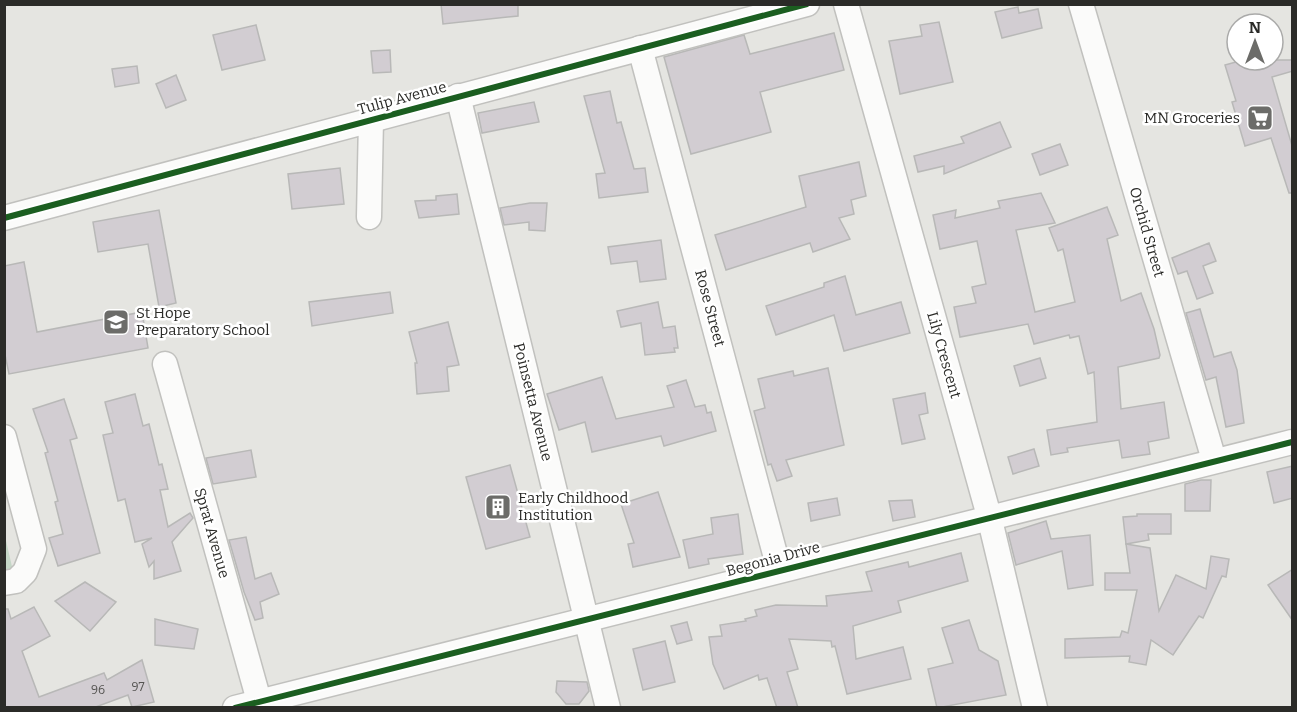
<svg xmlns="http://www.w3.org/2000/svg" width="1297" height="712" font-family="Bitter,serif">
	<rect width="100%" height="100%" fill="#e5e5e1"/>
	<path fill="#c5d7c7" d="M4,532L13,571L4,573Z"/>
	<g fill="#d2cdd2" stroke="#b8b8b7" stroke-width="1.5">
		<path d="M441,4H518V16L443,24Z"/>
		<path d="M1018,7L1019,13L1038,9L1042,28L1002,38L995,12Z"/>
		<path d="M939,22L953,82L900,94L889,41L922,36L920,25Z"/>
		<path d="M256,25L265,60L222,70L213,35Z"/>
		<path d="M834,33L844,70L760,92L771,132L691,154L664,57L744,35L750,54Z"/>
		<path d="M390,50L391,72L373,73L371,51Z"/>
		<path d="M1243,60H1293V71L1272,77L1293,149V193H1289L1271,138L1245,146L1232,102L1236,101L1225,65Z"/>
		<path d="M137,66L139,83L115,87L112,69Z"/>
		<path d="M176,75L186,100L166,108L156,84Z"/>
		<path d="M610,91L617,123L621,122L634,169L645,168L648,192L599,198L596,174L605,173L584,96Z"/>
		<path d="M534,102L539,122L482,133L478,113Z"/>
		<path d="M1000,122L1011,147L944,174V166L918,172L914,156L964,143L961,137Z"/>
		<path d="M1060,144L1068,165L1040,175L1032,154Z"/>
		<path d="M859,162L866,196L851,200L854,214L839,218L850,239L813,252L810,243L726,270L715,235L806,207L799,176Z"/>
		<path d="M340,168L344,204L292,209L288,174Z"/>
		<path d="M1041,193L1055,223L1016,230L1035,312L1075,302L1063,249L1058,251L1049,228L1107,207L1118,235L1107,239L1121,301L1141,293L1154,329L1160,355L1159,358L1118,367L1121,409L1164,402L1169,438L1148,442L1150,454L1122,458L1119,440L1067,448L1068,452L1051,455L1047,430L1097,422L1094,372L1088,374L1079,336L1070,338L1069,335L1034,344L1028,324L960,337L954,307L976,303L972,287L986,284L977,241L940,249L933,215L956,210L955,218L1000,208L998,201Z"/>
		<path d="M457,194L459,214L419,218L415,201L436,200V196Z"/>
		<path d="M530,203H547L545,231L529,230V222L504,225L500,208Z"/>
		<path d="M159,210L176,303L159,307L148,244L98,252L93,222Z"/>
		<path d="M661,240L666,279L640,282L637,261L611,264L608,247Z"/>
		<path d="M1209,243L1216,261L1203,266L1213,293L1197,299L1187,271L1178,274L1172,258Z"/>
		<path d="M24,262L37,332L142,312L148,348L9,374L4,350V266Z"/>
		<path d="M845,276L856,315L901,302L910,333L844,351L834,315L776,335L766,306L824,287V283Z"/>
		<path d="M390,292L393,313L312,326L309,302Z"/>
		<path d="M658,302L663,328L675,326L678,348H674L675,352L645,355L641,323L621,327L617,311Z"/>
		<path d="M1200,309L1214,357L1231,352L1237,370L1244,423L1226,427L1216,377L1206,380L1186,313Z"/>
		<path d="M448,322L459,365L447,367L449,391L417,394L415,363H417L409,332Z"/>
		<path d="M1040,358L1046,378L1020,386L1014,366Z"/>
		<path d="M828,368L844,445L786,460L792,476L777,481L771,464L768,465L754,411L765,408L758,379L793,371L794,376Z"/>
		<path d="M602,377L616,419L674,407L667,386L686,380L695,407L705,405L707,413L711,412L716,431L664,446L661,436L592,452L585,422L559,430L547,394Z"/>
		<path d="M925,393L928,413L919,415L925,439L902,444L893,399Z"/>
		<path d="M135,394L143,426L149,424L159,465L162,464L168,489L160,490L168,527L190,513L193,518L172,542L181,571L154,579V561L149,567L142,544L152,538L135,542L125,499L118,501L103,435L113,433L105,402Z"/>
		<path d="M64,399L77,438L70,440L100,553L58,566L49,538L63,534L55,502L58,501L45,453L48,452L33,409Z"/>
		<path d="M1034,449L1039,466L1013,474L1008,457Z"/>
		<path d="M251,450L256,477L213,484L206,458Z"/>
		<path d="M510,465L530,537L486,549L466,477Z"/>
		<path d="M1293,466V498L1274,503L1267,472Z"/>
		<path d="M1201,480H1211L1210,511H1185V484Z"/>
		<path d="M658,492L680,557L633,567L628,544L634,543L621,504Z"/>
		<path d="M837,498L840,515L811,521L808,503Z"/>
		<path d="M912,500L915,517L893,521L889,501Z"/>
		<path d="M738,514L743,554L708,559L709,564L689,568L683,540L713,534L711,518Z"/>
		<path d="M1137,514H1171V534H1148L1149,540L1126,544L1123,517L1137,516Z"/>
		<path d="M1046,521L1051,539L1090,535L1093,585L1068,589L1062,551L1016,565L1008,533Z"/>
		<path d="M246,537L255,579L271,573L279,594L260,602L263,618L255,620L244,592L229,540Z"/>
		<path d="M1126,544L1150,548L1159,611L1176,575L1206,589L1211,556L1229,559L1226,577L1222,576L1203,618L1199,616L1173,655L1151,640L1146,665L1129,662L1130,656L1065,658V639L1120,637L1122,631L1128,633L1137,590H1105V573H1130Z"/>
		<path d="M961,553L968,581L898,601L901,612L853,626L856,659L903,647L911,679L847,694L835,646L832,647L831,641L789,639L798,669L787,672L798,708H777L767,678L759,680L758,675L724,689L713,664L709,637L722,636L720,625L746,621L745,619L757,616L755,610L776,605L827,606L826,596L872,591L866,572L908,562L909,567Z"/>
		<path d="M1293,569V621L1268,585Z"/>
		<path d="M85,582L116,602L90,631L55,601Z"/>
		<path d="M34,607L50,636L22,651L39,697L104,673L107,680L142,660L154,702L132,707L128,695L93,708H4V609H8L11,619Z"/>
		<path d="M155,619L198,629L194,649L155,645Z"/>
		<path d="M969,620L979,650L998,661L1006,695L937,708L928,669L953,663L942,628Z"/>
		<path d="M687,622L692,640L677,644L671,626Z"/>
		<path d="M665,641L675,682L643,690L633,649Z"/>
		<path d="M557,681L587,682L589,691L579,704H566L556,692Z"/>
	</g>
	<g fill="none" stroke-linecap="round" stroke-linejoin="round">
		<defs>
			<g id="minor">
				<path d="M846,4L989,516L1035,708"/>
				<path d="M1081,4L1214,460"/>
				<path d="M640,48L779,569"/>
				<path d="M458,96L608,708"/>
				<path d="M369,217L371,119"/>
				<path d="M4,218L807,4"/>
				<path d="M165,364L261,708"/>
				<path d="M4,437L34,549L25,572L16,581L4,583"/>
				<path d="M235,708L1292,442"/>
			</g>
		</defs>
		<use href="#minor" stroke="#c1c1be" stroke-width="27"/>
		<use href="#minor" stroke="#fbfbfa" stroke-width="24"/>
		<defs>
			<g id="cycleway">
				<path d="M4,218L807,4"/>
				<path d="M235,708L1292,442"/>
			</g>
		</defs>
		<use href="#cycleway" stroke="#fff" stroke-width="10"/>
		<use href="#cycleway" stroke="#1b5e20" stroke-width="6"/>
	</g>
	<defs>
		<symbol id="supermarket-square" viewBox="-11 -11 22 22"><rect x="-9" y="-9" width="18" height="18" rx="4" fill="#6c6c69" stroke="#fff"/><path d="M-6-5.5h2.5l.6 2H6L4.5 2H-2.5L-4.4-4H-6ZM-1.5 3.2a1.3 1.3 0 1 0 .1 0ZM3 3.2a1.3 1.3 0 1 0 .1 0Z" fill="#fff"/></symbol>
		<symbol id="school-square" viewBox="-11 -11 22 22"><rect x="-9" y="-9" width="18" height="18" rx="4" fill="#6c6c69" stroke="#fff"/><path d="M0-5L7-2L0 1L-7-2ZM-4 1L0 2.5L4 1V4Q0 6-4 4Z" fill="#fff"/></symbol>
		<symbol id="building-square" viewBox="-11 -11 22 22"><rect x="-9" y="-9" width="18" height="18" rx="4" fill="#6c6c69" stroke="#fff"/><path d="M-4-6H4V6H1V3H-1V6H-4ZM-2.5-4.3h1.7v1.8h-1.7ZM.8-4.3h1.7v1.8H.8ZM-2.5-1h1.7V.8h-1.7ZM.8-1h1.7V.8H.8Z" fill="#fff"/></symbol>
	</defs>
	<g fill-rule="evenodd">
		<use href="#supermarket-square" x="1245" y="103" width="30" height="30"/>
		<use href="#school-square" x="101" y="307" width="30" height="30"/>
		<use href="#building-square" x="483" y="492" width="30" height="30"/>
	</g>
	<g text-anchor="middle" stroke-width="5" stroke-linejoin="round" paint-order="stroke">
		<g font-size="12" fill="#555452">
			<text x="138" y="691">97</text>
			<text x="98" y="694">96</text>
		</g>
		<g font-size="15" fill="#2b2b28" stroke="#fff">
			<text transform="translate(402 98) rotate(-15)" y="5">Tulip Avenue</text>
			<text transform="translate(1147 232) rotate(74)" y="5">Orchid Street</text>
			<text transform="translate(710 308) rotate(75)" y="5">Rose Street</text>
			<text transform="translate(944 355) rotate(74)" y="5">Lily Crescent</text>
			<text transform="translate(533 402) rotate(76)" y="5">Poinsetta Avenue</text>
			<text transform="translate(212 533) rotate(74)" y="5">Sprat Avenue</text>
			<text transform="translate(773 559) rotate(-15)" y="5">Begonia Drive</text>
		</g>
		<g font-size="15" fill="#2b2b28" stroke="#fff" text-anchor="start">
			<text x="1240" y="123" text-anchor="end">MN Groceries</text>
			<text x="136" y="318">St Hope<tspan x="136" dy="17">Preparatory School</tspan></text>
			<text x="518" y="503">Early Childhood<tspan x="518" dy="17">Institution</tspan></text>
		</g>
	</g>
	<rect width="1297" height="712" fill="none" stroke="#2b2b28" stroke-width="12"/>
	<g transform="translate(1255 42)"><circle r="28" fill="#ffffff" stroke="#aaaaa9" stroke-width="1.5"/>
	<path d="M0-4.5L10 22L0 15L-10 22Z" fill="#6c6c69"/>
	<text y="-9" font-size="16" font-weight="bold" text-anchor="middle" fill="#2b2b28">N</text>
	</g>
</svg>
